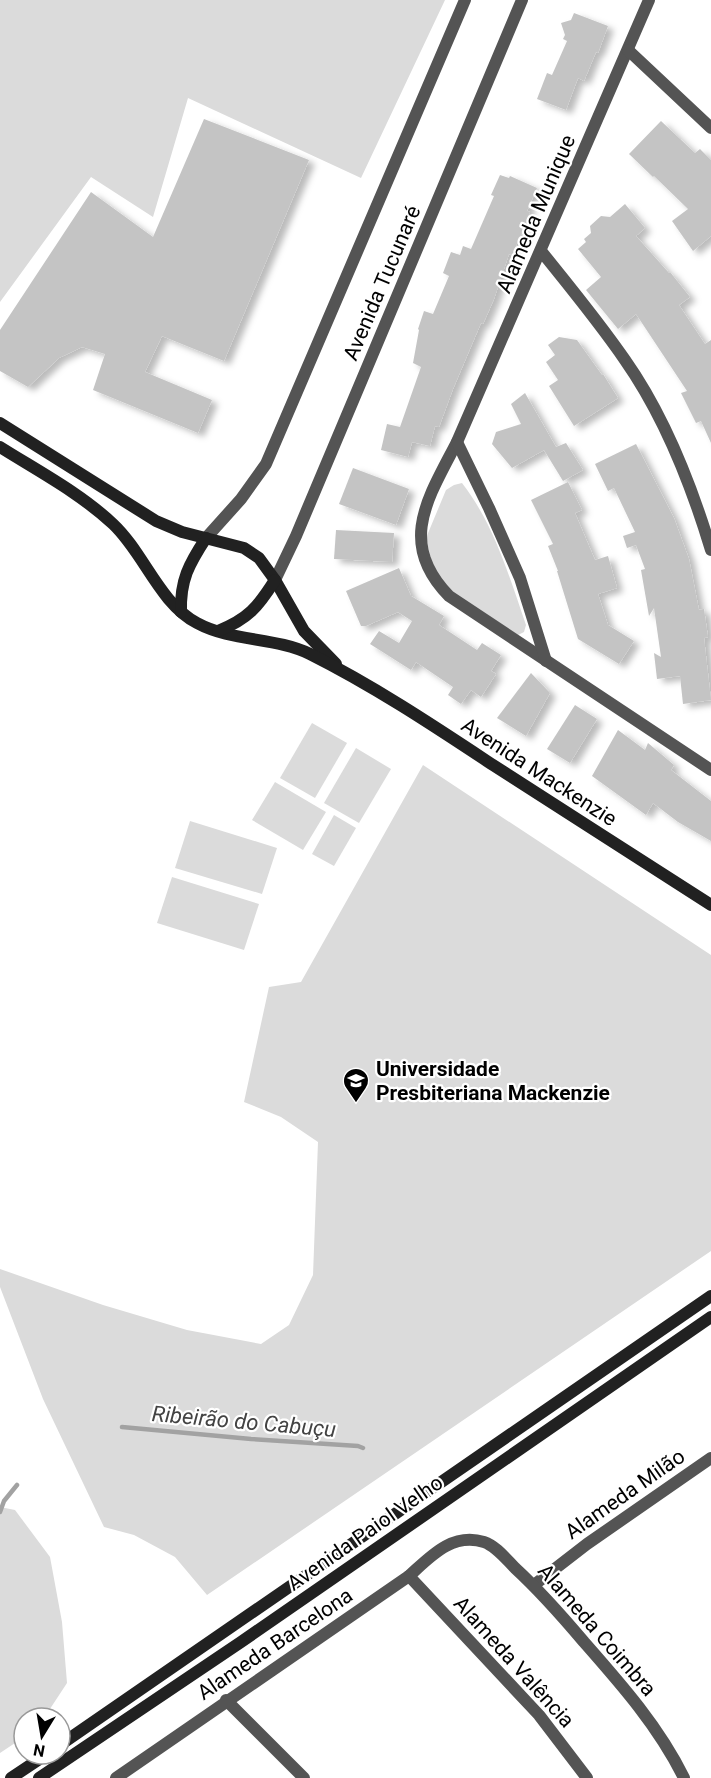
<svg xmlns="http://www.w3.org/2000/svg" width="711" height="1778" font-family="Roboto,sans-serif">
	<defs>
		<filter id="shadow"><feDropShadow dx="6" dy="4" stdDeviation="3" flood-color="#0004"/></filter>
	</defs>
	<rect width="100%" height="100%" fill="#fff"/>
	<g fill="#dbdbdb">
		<path d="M0,0H445L361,178L188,98L153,217L91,177L0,302Z"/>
		<path d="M462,483C494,524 509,576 526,625L524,632L518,635L450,591L433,567L426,538L446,490L454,485Z"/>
		<path d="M312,723L347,743L315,798L280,778Z"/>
		<path d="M356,748L391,769L359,823L324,803Z"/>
		<path d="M423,765L711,955V1251L207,1595L175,1557L134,1535L104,1527L43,1399L0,1287V1269L103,1305L187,1330L261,1344L289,1325L313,1275L318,1142L281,1117L244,1102L269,987L301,982Z"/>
		<path d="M275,782L326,812L303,850L252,820Z"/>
		<path d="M334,815L356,828L334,866L312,854Z"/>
		<path d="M190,821L277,848L262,894L175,868Z"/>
		<path d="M172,877L259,904L244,950L157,923Z"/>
		<path d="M0,1507L15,1510L50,1557L62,1622L67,1683L44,1718H24V1737L0,1753Z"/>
	</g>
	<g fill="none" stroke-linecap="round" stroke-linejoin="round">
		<g stroke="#a2a2a2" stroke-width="4.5">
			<path d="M122,1427L251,1439L358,1446L363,1448"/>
			<path d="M0,1512L4,1501L17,1485"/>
		</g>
	</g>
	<g fill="#c4c4c4" filter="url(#shadow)">
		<path d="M574,13L608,26L598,53L596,52L584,81L578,78L566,110L537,99L547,73L552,75L567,41L563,39L565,35L561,23L571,20Z"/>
		<path d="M204,119L309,160L224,361L162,336L145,372L212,400L198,433L93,390L105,354L82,347L59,358L28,387L0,371V330L91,192L153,237Z"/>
		<path d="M661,121L695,153L700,149L711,160V236L693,251L672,221L688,209L654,176L653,177L629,154Z"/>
		<path d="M500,175L509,178L510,176L537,188L527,211L530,212L524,228L512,255L509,254L494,299L483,324L481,323L453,389L439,427L435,426L430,446L412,442L408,457L381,450L387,424L400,427L421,367L413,363L419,330L418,329L424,311L433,314L449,276L443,273L451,252L460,255L463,246L471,249L494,196L491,195Z"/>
		<path d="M625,204L645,228L636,236L669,273L670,272L690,297L679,305L705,344L711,340V443L701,421L696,423L681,393L687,391L636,314L618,329L586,290L601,277L578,249L586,242L584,239L591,233L590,226L601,216L610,217Z"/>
		<path d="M559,337L577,340L602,375L603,374L618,398L574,426L549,386L558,380L546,362L555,355L548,345Z"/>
		<path d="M525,393L556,447L566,443L583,470L563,481L544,450L512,468L492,444L496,432L521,424L511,404Z"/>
		<path d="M636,444L674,518L689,559L699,610L704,609L708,637L704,638L711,700L683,704L680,676L657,679L654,653L661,657L654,608L649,616L641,570L645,569L636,545L627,548L623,536L635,532L614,488L608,491L595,464Z"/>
		<path d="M353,468L409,489L396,525L339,504Z"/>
		<path d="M568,482L582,510L575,513L595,560L608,556L617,588L598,594L608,625L634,641L619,664L578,639L557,571H558L548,546L553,544L531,500Z"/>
		<path d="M336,530L394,533L392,562L334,559Z"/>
		<path d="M399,568L411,596L444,616L439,625L477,650L482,643L501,655L491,671L496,674L481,697L471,690L461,704L448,695L453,687L416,662L411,670L370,644L379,631L399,643L412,621L398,612L366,626H361L346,591Z"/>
		<path d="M531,673L550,693L526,736L497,718Z"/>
		<path d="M575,705L597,719L570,763L547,749Z"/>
		<path d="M618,730L645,750L648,743L674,765L671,770L711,801V841L678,822L653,803L646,815L592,776Z"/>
	</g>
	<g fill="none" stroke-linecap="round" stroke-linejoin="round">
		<g stroke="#545454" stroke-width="12">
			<path d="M649,0L457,442C428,498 397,543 449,596L711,770"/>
			<path d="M628,50L711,128"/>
			<path d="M541,251C570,287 599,322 625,360C663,414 692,487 711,550"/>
			<path d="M457,442L489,508L520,578L546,661"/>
			<path d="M206,538L241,499L266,464L465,0"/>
			<path d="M275,580L296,536L522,0"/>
			<path d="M409,1576L539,1715L587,1778"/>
			<path d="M534,1585L587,1544L711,1458"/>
			<path d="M226,1700L304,1778"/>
			<path d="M116,1778L409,1576C430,1557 452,1532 484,1542C496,1546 506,1559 515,1568C540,1591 562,1616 584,1642C621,1684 659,1727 684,1778"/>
		</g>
		<g stroke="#212121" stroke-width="12">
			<path d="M0,423L156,521L182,532L244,548L259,558L275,580L304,631L336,664"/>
			<path d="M0,447C38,471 80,493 113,524C144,553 159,603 197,623C232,642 275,637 310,654C374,686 434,726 493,765C566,812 638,858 711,905"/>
			<path d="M181,612C180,580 189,564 206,538"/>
			<path d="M218,631C248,619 258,607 275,580"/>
			<path d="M60,1745L711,1296"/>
			<path d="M11,1778L47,1754"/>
			<path d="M39,1778L241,1642L711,1317"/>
		</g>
	</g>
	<defs>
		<symbol id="university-pin" viewBox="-11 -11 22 30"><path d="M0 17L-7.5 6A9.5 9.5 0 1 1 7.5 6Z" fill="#000" stroke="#fff"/><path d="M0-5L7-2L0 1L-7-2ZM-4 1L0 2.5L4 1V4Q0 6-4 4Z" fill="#fff"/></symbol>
	</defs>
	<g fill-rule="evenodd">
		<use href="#university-pin" x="341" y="1066" width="30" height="40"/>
	</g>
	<g text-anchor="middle" stroke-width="4.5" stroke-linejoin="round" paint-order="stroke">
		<g font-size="21" fill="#000" stroke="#fff">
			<text transform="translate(536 214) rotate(-67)" y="7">Alameda Munique</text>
			<text transform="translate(382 283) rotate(-67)" y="7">Avenida Tucunaré</text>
			<text transform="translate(539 772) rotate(33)" y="7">Avenida Mackenzie</text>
			<text transform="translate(625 1494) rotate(-35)" y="7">Alameda Milão</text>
			<text transform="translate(365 1533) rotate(-35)" y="7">Avenida Paiol Velho</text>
			<text transform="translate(597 1630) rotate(49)" y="7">Alameda Coimbra</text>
			<text transform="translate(275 1644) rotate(-34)" y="7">Alameda Barcelona</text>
			<text transform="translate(514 1662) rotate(48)" y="7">Alameda Valência</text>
		</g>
		<g font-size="21" font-weight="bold" fill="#000" stroke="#fff" text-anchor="start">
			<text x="376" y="1076">Universidade<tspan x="376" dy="24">Presbiteriana Mackenzie</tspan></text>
		</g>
		<g font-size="22" font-style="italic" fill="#434343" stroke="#fff">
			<text transform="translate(244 1421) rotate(5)" y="8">Ribeirão do Cabuçu</text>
		</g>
	</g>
	<g transform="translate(42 1736) rotate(191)"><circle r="28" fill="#ffffff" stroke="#999999" stroke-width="1.5"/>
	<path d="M0-4.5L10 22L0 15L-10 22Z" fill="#000000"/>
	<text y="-9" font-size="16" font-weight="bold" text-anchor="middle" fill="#000000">N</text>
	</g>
</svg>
